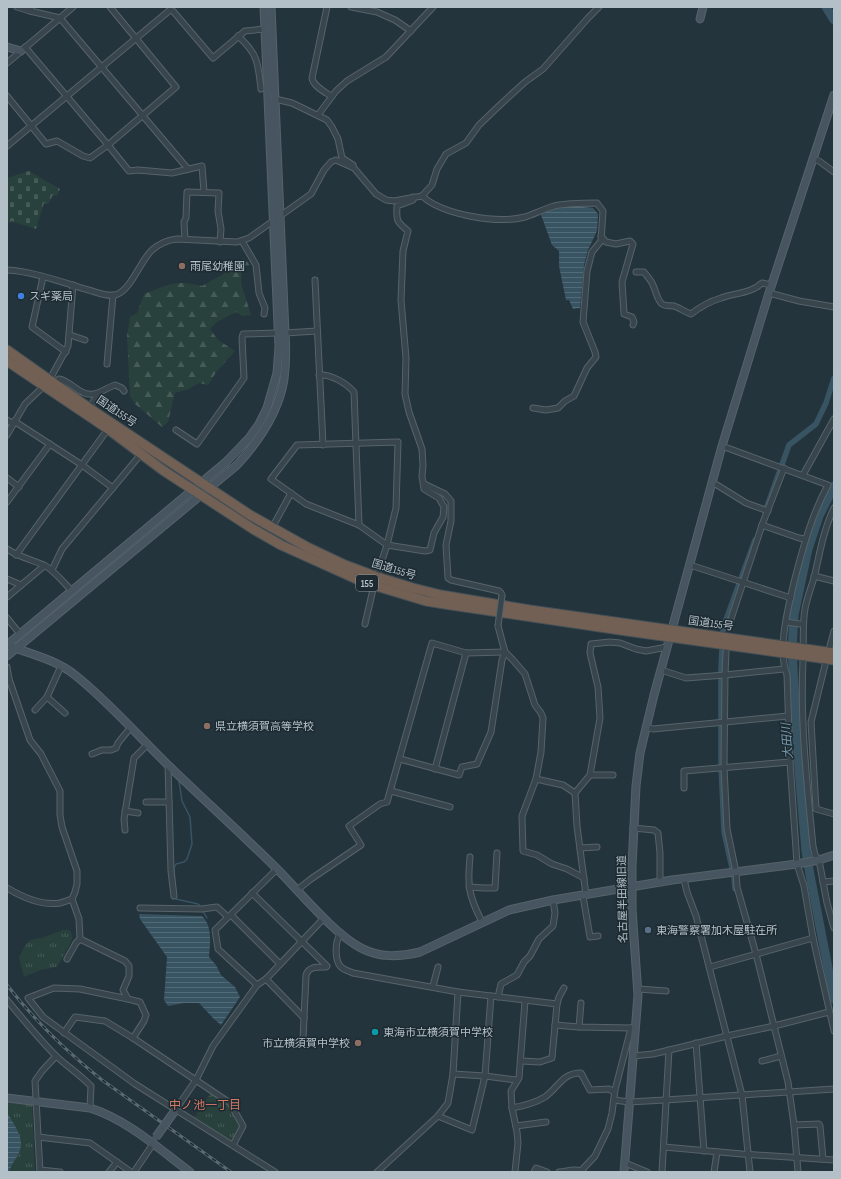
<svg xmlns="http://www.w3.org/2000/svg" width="841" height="1179" font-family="'Sofia Sans Condensed','Noto Sans JP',sans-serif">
	<defs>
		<pattern id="grass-tufts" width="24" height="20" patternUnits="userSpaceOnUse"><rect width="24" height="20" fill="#29413c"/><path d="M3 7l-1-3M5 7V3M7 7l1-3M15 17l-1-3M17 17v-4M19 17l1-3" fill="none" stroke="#465b57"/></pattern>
		<pattern id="forest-firs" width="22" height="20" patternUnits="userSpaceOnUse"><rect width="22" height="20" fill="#29413c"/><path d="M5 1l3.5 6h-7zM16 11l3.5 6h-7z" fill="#465b57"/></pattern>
		<pattern id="cemetery-stones" width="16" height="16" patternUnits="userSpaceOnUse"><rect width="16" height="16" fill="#29413c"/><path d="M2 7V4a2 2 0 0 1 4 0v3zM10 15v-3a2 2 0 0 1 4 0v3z" fill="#465b57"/></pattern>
		<pattern id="water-rules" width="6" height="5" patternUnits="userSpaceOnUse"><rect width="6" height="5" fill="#385463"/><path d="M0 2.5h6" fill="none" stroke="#526b78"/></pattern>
	</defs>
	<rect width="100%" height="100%" fill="#24343c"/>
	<g fill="url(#grass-tufts)">
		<path d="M63,930H69L71,932L72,939L70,944L57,967L40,970L24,977L19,958L24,947L29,941L34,939L42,938Z"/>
		<path d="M212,1091L230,1103L243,1126L233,1145L193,1120Z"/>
		<path d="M7,1103L32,1105L35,1172H7Z"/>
	</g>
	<path fill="url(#forest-firs)" d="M244,258L250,265L242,266L241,283L251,315L242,316L236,312L217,322L210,329L218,340L235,351L217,371L208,385L199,383L189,389L175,393L168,422L162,427L135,404L130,396L127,336L130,317L137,313L144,294C167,285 177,279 202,286L224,274L227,264Z"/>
	<path fill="url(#cemetery-stones)" d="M29,171L60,189L57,196L53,195L48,204L44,203L36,229L11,221L10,223L7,221V178Z"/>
	<g fill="url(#water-rules)">
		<path d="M573,206L593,208L598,214L597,231L588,250L584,265L580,308L573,309L569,300H566L559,266V251L552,245L540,212Z"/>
		<path d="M139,914L202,916C213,927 210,943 209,957L216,965L221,975L235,987L240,997L221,1025L214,1019L199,1003H184L168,1006L164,1000L167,957L140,919Z"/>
		<path d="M7,1112C12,1122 25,1138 20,1150C18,1157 11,1164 9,1172H7Z"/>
	</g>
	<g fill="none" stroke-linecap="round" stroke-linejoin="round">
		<g stroke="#385463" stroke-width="1.5">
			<path d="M175,886L174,868L176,864L184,862L187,859L192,844L190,817L182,801L179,781"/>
			<path d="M176,896V899L198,904L202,908"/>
			<path d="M203,911L207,918"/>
		</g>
		<g stroke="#385463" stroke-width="5.5">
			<path d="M766,509L789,445L816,424L826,403L834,378"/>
			<path d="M735,889L734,877L724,832L721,764V669L723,628L755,540"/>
		</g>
		<g stroke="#385463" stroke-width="9">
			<path d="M826,7L834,20"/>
			<path d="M834,486L819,516L808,549L794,615L792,650L799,769L806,851L810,875L834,999"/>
		</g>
		<defs>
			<g id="street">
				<path d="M17,7L30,11"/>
				<path d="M31,7L30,11L60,18L188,169"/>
				<path d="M327,7L312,78C313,86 325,92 331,96"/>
				<path d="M351,7L377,12L395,20L411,31"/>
				<path d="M238,36C258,54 258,63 261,89"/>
				<path d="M25,47L108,145L176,87L110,7"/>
				<path d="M7,63L73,7"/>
				<path d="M7,96L46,144L57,141L83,156L90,158L108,145L129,171L138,170L172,173L202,166L204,192"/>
				<path d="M275,99L292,103L327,120L332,127L338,139L342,158L353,165"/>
				<path d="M318,115L336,91L347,81L386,57L433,7"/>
				<path d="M7,146L170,10L173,11L213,58L245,31L265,29"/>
				<path d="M812,159L819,161L834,172"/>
				<path d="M422,196C443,215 497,224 525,217C534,214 544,209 554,206C567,203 583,203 597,203L603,211L601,241L592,252L587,271L583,322L595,352L596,357L587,368L574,396L565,401L558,408L546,410L533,408"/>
				<path d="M601,236L606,242L616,244L630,241L633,244L622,282L624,314L632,317L634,322L633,325"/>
				<path d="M185,239L184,222L186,218L187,192L219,193L218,211L221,229L220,242"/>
				<path d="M242,241L256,265L259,293L265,308L264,314"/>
				<path d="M7,270C31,271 62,282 85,289C94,291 106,297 115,295C131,291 140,261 152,250C159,244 167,240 177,239L237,242L249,238L311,194L324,170L331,162L336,160L354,168L376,194L386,200L394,201L422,196L432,185L437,169L446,154L466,143L479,125L501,104L525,82L543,69L588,18L599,7"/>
				<path d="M636,272H644C647,276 651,280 653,285C656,291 657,300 662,304C666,307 670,305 674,306C680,308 685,312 691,314C700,307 711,301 721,298C735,293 752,293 762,283L771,285"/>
				<path d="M43,277L32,327L66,352"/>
				<path d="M315,280L323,445"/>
				<path d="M769,293L799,301L834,307"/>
				<path d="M285,333L317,331"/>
				<path d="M70,335L85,340"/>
				<path d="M107,364L113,295"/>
				<path d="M319,375C331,374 346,383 354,392L359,525"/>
				<path d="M50,379L68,346L73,285"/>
				<path d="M55,383L59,379C71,381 81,397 94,394C101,393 108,387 115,385L122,388L124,391"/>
				<path d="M89,408L97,396L96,394"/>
				<path d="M7,420L13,424"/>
				<path d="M14,421L82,465L113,488"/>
				<path d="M176,430L197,444L244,378L242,338L243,334L278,333"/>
				<path d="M7,435L25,404L44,386"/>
				<path d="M722,446L828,485C811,516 803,548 794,582C788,609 777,649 787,675L790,762L797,864L804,886L813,938L834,1031"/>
				<path d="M803,475L834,419"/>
				<path d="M7,478L19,487"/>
				<path d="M712,483L717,485L746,503L768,511"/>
				<path d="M424,484L445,494L451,501V521L446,545L448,578L451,580L499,591L501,593L502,595"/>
				<path d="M7,502L50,444"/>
				<path d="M834,508C824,529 820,551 815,574C812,586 807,597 805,609C802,627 804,643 803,661C800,723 807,784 813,846L815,855L819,860L827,903L834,928"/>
				<path d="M762,525L799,538L805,539"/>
				<path d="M272,528L291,493"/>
				<path d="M7,549C19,557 32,560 44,565C55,571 63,582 72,591"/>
				<path d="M16,555L108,429"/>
				<path d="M690,565L791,598"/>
				<path d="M52,570L62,549L141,454"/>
				<path d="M814,576L834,581"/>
				<path d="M7,579L21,585"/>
				<path d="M7,597L44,566"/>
				<path d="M7,618L20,634"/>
				<path d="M786,622L800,624"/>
				<path d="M365,624L374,585L387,545L396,508L398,442L297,445L271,479L306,504L359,525L387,545L425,551L430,550L434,533L443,517L444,507L439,498L424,489L422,476L423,466L422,449L409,412L405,394L406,358L401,300L403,251L408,231C397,222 396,221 397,206L413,200V197"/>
				<path d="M498,626L505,652L513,660L525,674L535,705L541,713L543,718L541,752L536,779L563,785L575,793"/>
				<path d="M728,628L762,525L784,468"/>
				<path d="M830,646L834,631"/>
				<path d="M825,665L811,722L816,809L834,814"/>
				<path d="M7,667L9,679"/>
				<path d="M784,669L725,675L724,767L727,829L736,872L737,887L756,954L788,1082L794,1125L798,1172"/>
				<path d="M661,670L686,678L725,675L726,652"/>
				<path d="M7,680L9,679L30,740L41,754L60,791V815L62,827L77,871V884L75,892L72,899C69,900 64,902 60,903C42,906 22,897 7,888"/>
				<path d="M47,697L65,713"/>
				<path d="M35,710L47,697L61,666"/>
				<path d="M646,727L653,729L788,716"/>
				<path d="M92,754L102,750H111L116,748L118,743L131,727"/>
				<path d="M400,759L459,775L462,767L477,764L491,732L502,660L505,652"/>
				<path d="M168,765L171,871L174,896"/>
				<path d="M435,769L466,653"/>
				<path d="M590,775H613"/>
				<path d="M536,779L522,816L523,851L537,855L552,864L567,869L584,878"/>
				<path d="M684,788V771L790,762"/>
				<path d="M391,791L450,807"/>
				<path d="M146,802H169"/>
				<path d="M125,811L138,813"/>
				<path d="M633,828L654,830L658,833L660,853V883"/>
				<path d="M125,830L124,819L134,758L148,744"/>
				<path d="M580,848L597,847"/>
				<path d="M470,857C467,887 469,896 482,922"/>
				<path d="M684,879L687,892L696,916L742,1095L750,1172"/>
				<path d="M823,882L834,881"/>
				<path d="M469,887L484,888H495L497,853"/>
				<path d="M297,890L311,879L361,845L349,826L380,804L387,802L432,643L466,653L505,652"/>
				<path d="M252,893L327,966L326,967C318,967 309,966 306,975L303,1039"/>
				<path d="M586,895L577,826L575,793L590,775L600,718L598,687L590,653L591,644L610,642L620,643L636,649L646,651L667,647"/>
				<path d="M583,896L590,937L598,936"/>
				<path d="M72,899L79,919L80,939L125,961L129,966V976L123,990L128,999L140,1002L146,1015L144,1021L133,1038"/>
				<path d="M140,908L202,909L217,907L228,917"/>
				<path d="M231,915L280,964"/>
				<path d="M341,933C335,940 334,960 341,967C344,970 349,971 353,973L458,992L557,1004L552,1058L540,1062L521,1061"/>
				<path d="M67,959L76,943L80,939"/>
				<path d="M710,967L813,938"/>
				<path d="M266,979L304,1018"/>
				<path d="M257,985L218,949L215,930L277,869"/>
				<path d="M433,986L438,967"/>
				<path d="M638,989L666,991"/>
				<path d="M498,997L501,984L517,975L524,962L530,956L539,939L553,926L555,913L553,900"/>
				<path d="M128,999L80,989L54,988L28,998L43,1017L135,1084L275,1172"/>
				<path d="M7,1000C23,1019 38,1038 56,1056C67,1066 80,1075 91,1086L90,1108"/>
				<path d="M557,1004L559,997L564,988"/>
				<path d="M555,1025L579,1027L632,1028"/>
				<path d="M579,1027L581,1003"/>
				<path d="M64,1033L75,1017L105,1021L133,1038L230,1103L243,1126L233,1145"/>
				<path d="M696,1043L704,1151"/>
				<path d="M633,1056L653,1054L727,1036L774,1026L829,1012"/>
				<path d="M762,1061L781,1056"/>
				<path d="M453,1074L485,1076L516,1080"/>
				<path d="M614,1100L629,1102L665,1100L834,1089"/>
				<path d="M512,1108C523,1106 535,1103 545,1097C559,1087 562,1073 581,1073L590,1090L609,1089L614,1092"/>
				<path d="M176,1109L196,1080L213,1046L257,985L266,979L324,918"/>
				<path d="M438,1116L472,1130L485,1076L491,996"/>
				<path d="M794,1125L819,1124L820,1126L823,1159"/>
				<path d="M516,1126L546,1122"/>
				<path d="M38,1137L90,1143L131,1172"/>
				<path d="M664,1147L742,1154L834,1160"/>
				<path d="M625,1163L647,1172"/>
				<path d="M40,1170L60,1172"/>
				<path d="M40,1172L35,1081L42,1071L56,1056"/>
				<path d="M109,1172L117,1162"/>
				<path d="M134,1172L153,1144"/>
				<path d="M377,1172L438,1116L448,1103L453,1074L458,992"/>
				<path d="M515,1172L518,1143L517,1132L512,1108L511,1091L519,1078L525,1001"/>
				<path d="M534,1172L536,1168L547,1172"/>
				<path d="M559,1172C566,1172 574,1168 580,1171"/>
				<path d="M580,1172L595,1156L608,1129L612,1113L615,1090L631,1028"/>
				<path d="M662,1172L669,1050"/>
				<path d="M714,1172L717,1152"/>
			</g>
			<g id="secondary">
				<path d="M700,19L703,7"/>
				<path d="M7,47L21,51"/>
				<path d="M7,645C30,654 55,659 75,675C109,702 138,736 169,766C205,801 242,834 278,870C301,893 333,933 361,948C380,958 399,957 420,952L509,910L553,900L672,880L797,864L819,860L834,855"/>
				<path d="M7,645L226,462L249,438L259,424L267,408L277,373L279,347L264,7"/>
				<path d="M7,656L237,465C259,441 279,412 284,379C286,364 286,348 285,333L271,7"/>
				<path d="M7,1098L90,1108C128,1120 159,1149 190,1172"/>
				<path d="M624,1172L638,995L632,909V866L636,786L640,753L654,695L722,446L769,293L834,95"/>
			</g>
			<g id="highway">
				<path d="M7,350L89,408L250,515L307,547L345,565L377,577L413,588L441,595L530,610L834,653"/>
				<path d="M7,361L108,429L164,471L253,529L281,545L363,582L426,601L451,605L627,631L834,660"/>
			</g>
		</defs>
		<use href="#street" stroke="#56636a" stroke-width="7"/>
		<use href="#secondary" stroke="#56636a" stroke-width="9"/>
		<use href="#highway" stroke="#435057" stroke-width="11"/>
		<use href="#street" stroke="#38454c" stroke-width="5"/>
		<use href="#secondary" stroke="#46555f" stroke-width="7"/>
		<use href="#highway" stroke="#726055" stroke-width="9"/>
		<defs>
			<path id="rail" d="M7,985C35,1021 67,1052 102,1080L231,1172"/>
		</defs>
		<use href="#rail" stroke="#5a6a73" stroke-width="3"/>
		<use href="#rail" stroke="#1d2a31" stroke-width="1.5" stroke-dasharray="4.5" stroke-linecap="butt"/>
		<defs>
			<path id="street-bridge" d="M498,626L502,595"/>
			<path id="secondary-bridge" d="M156,1137L174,1112"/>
		</defs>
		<use href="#street-bridge" stroke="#56636a" stroke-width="7" stroke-linecap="butt"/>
		<use href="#secondary-bridge" stroke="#56636a" stroke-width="9" stroke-linecap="butt"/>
		<use href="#street-bridge" stroke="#38454c" stroke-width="5"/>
		<use href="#secondary-bridge" stroke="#46555f" stroke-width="7"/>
	</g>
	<g fill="#8d6e63" stroke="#1d2a31" stroke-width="1.5">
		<circle cx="182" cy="266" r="4"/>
		<circle cx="207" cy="726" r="4"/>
		<circle cx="358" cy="1043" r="4"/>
	</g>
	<circle fill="#3f7fe0" stroke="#1d2a31" stroke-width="1.5" cx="21" cy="296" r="4"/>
	<circle fill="#5c6f8a" stroke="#1d2a31" stroke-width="1.5" cx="648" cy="930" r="4"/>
	<circle fill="#0f9aa8" stroke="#1d2a31" stroke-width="1.5" cx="375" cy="1032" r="4"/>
	<g text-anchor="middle" stroke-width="3" stroke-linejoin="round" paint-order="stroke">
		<rect fill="#1d2a31" stroke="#86939b" stroke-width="1" x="356" y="575" width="22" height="16" rx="3"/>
		<g font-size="10" font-weight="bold" fill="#b3c0c8">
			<text x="367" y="587">155</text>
		</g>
		<g font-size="11" fill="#b3c0c8" stroke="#1d2a31" text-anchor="start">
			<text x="190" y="270">雨尾幼稚園</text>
			<text x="29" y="300">スギ薬局</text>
			<text x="215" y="730">県立横須賀高等学校</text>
			<text x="656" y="934">東海警察署加木屋駐在所</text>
			<text x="383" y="1036">東海市立横須賀中学校</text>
			<text x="350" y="1047" text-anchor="end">市立横須賀中学校</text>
		</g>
		<g font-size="11" fill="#b3c0c8" stroke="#1d2a31">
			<text transform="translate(117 411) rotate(34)" y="4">国道155号</text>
			<text transform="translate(394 569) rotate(17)" y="4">国道155号</text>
			<text transform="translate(711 623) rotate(8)" y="4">国道155号</text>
			<text transform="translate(622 899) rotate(-91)" y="4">名古屋半田線旧道</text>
		</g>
		<g font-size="12" font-style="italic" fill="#7498aa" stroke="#1d2a31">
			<text transform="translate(787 741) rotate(-94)" y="4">大田川</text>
		</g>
		<g font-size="12" fill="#d27a64" stroke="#1d2a31">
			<text x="205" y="1109">中ノ池一丁目</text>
		</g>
	</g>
	<rect width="841" height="1179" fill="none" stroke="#b3c0c8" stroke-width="16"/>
</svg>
